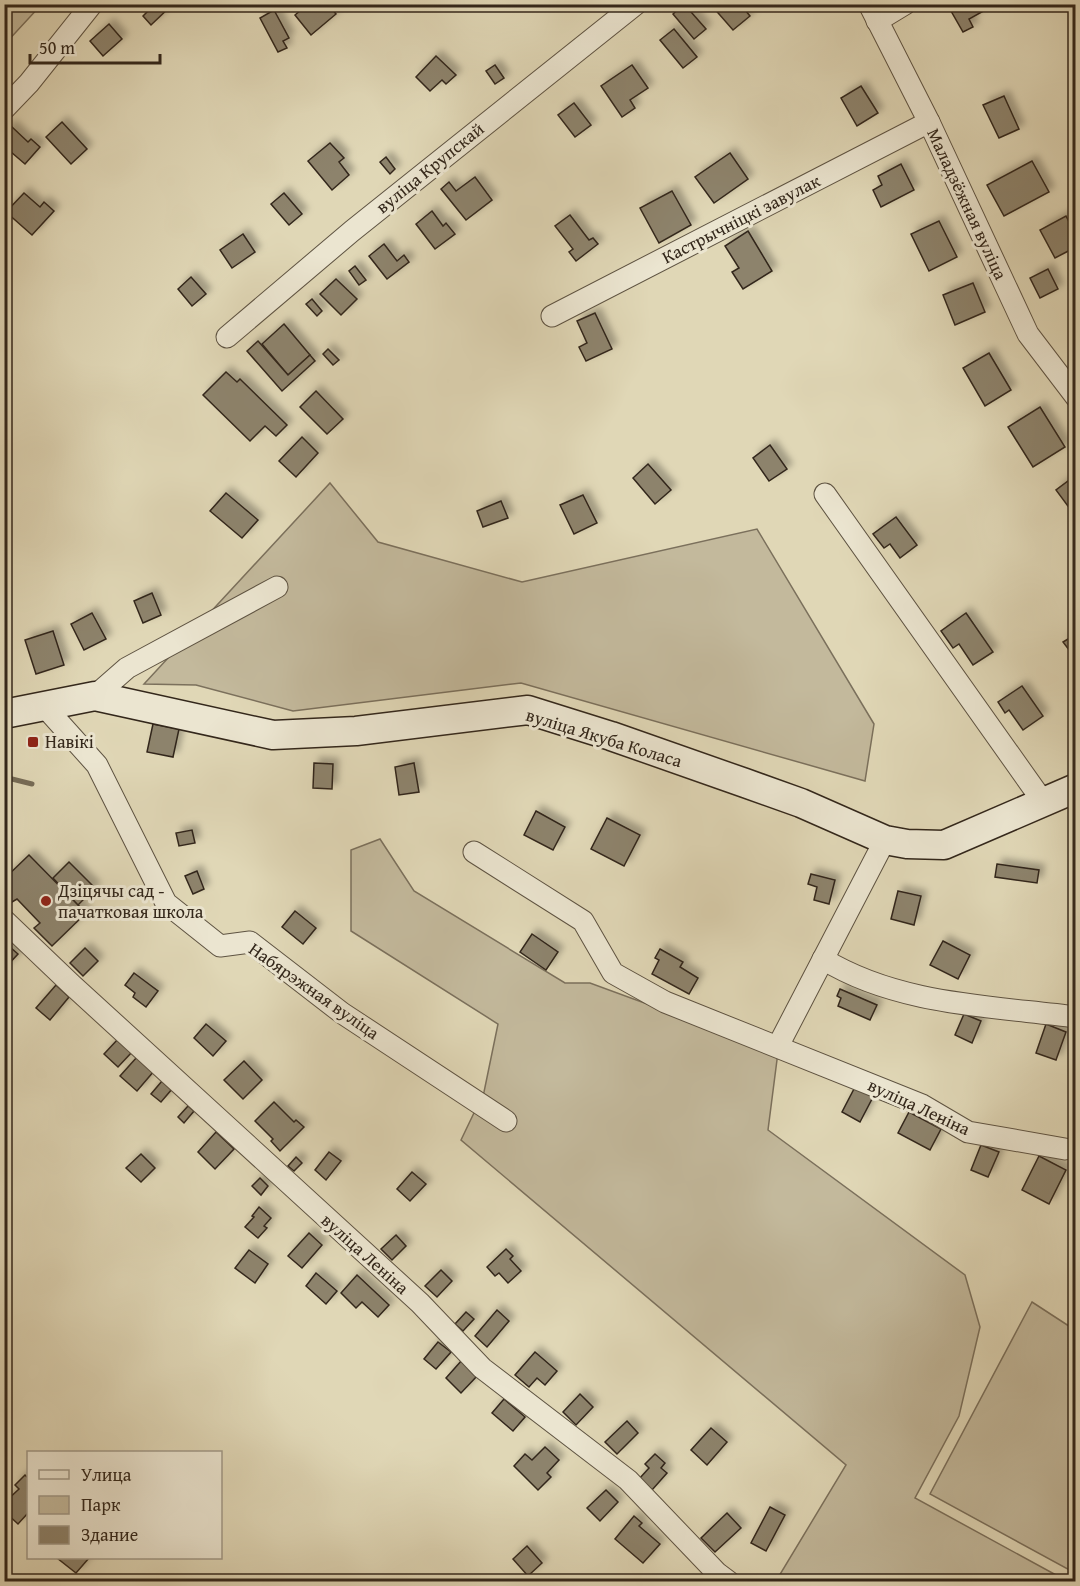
<svg xmlns="http://www.w3.org/2000/svg" width="1080" height="1586" font-family="'Gentium Book Plus',serif">
	<defs>
		<filter id="shadow"><feDropShadow dx="5.5" dy="-5.5" stdDeviation="3" flood-color="#0004"/></filter>
	</defs>
	<rect width="100%" height="100%" fill="#e0d7b6"/>
	<filter id="stains"><feTurbulence type="fractalNoise" baseFrequency=".00333" numOctaves="4"/><feColorMatrix values="0 0 0 0 .2 0 0 0 0 .09 0 0 0 0 .02 0 0 0 .5 -.17"/></filter>
	<radialGradient id="worn" r=".72"><stop offset=".6" stop-color="#630" stop-opacity="0"/><stop offset="1" stop-color="#630" stop-opacity=".3"/></radialGradient>
	<g fill="#c3b99c" stroke="#7b705c" stroke-width="1.5">
		<path d="M5,4L41,5L5,44L4,5Z"/>
		<path d="M330,483L378,542L522,582L757,529L874,724L865,781L521,683L293,711L196,685L144,684Z"/>
		<path d="M380,839L414,891L565,983H590L778,1052L768,1130L965,1275L980,1327L959,1416L915,1498L1067,1581H776L846,1465L461,1140L484,1092L498,1024L351,931V850Z"/>
		<path d="M1032,1302L1075,1330V1573L930,1494Z"/>
	</g>
	<g fill="none" stroke-linecap="round" stroke-linejoin="round">
		<path stroke="#776d58" stroke-width="5" d="M4,777L32,784"/>
	</g>
	<g fill="#8d836c" stroke="#33271b" stroke-width="1.5" filter="url(#shadow)">
		<path d="M143,4H173L151,25L143,16L149,10Z"/>
		<path d="M308,4H328L336,14L311,35L295,15Z"/>
		<path d="M684,4L706,29L694,39L673,14Z"/>
		<path d="M714,4H740L750,16L733,30L712,6Z"/>
		<path d="M947,4H987L989,8L969,19L973,27L963,32Z"/>
		<path d="M274,10L289,38L283,41L287,48L278,52L260,18Z"/>
		<path d="M109,24L122,39L103,56L90,41Z"/>
		<path d="M674,29L697,57L683,68L660,40Z"/>
		<path d="M436,56L456,75L446,84L442,80L430,91L416,77Z"/>
		<path d="M495,65L504,78L495,84L486,71Z"/>
		<path d="M632,65L648,88L630,100L635,108L622,117L601,86Z"/>
		<path d="M861,86L878,113L857,126L841,98Z"/>
		<path d="M1004,96L1019,129L999,138L983,105Z"/>
		<path d="M574,103L591,125L575,137L558,115Z"/>
		<path d="M62,122L87,149L71,164L46,137Z"/>
		<path d="M11,126L28,142L31,139L40,147L25,164L4,146V133Z"/>
		<path d="M330,143L344,158L339,162L349,175L332,190L308,161Z"/>
		<path d="M730,153L748,179L714,203L695,177Z"/>
		<path d="M386,157L395,169L390,174L380,162Z"/>
		<path d="M1032,161L1049,192L1004,216L987,185Z"/>
		<path d="M901,164L914,190L881,207L873,190L882,185L878,176Z"/>
		<path d="M475,177L492,200L466,220L441,189L449,182L456,191Z"/>
		<path d="M672,191L691,225L659,243L640,208Z"/>
		<path d="M24,193L40,207L44,202L54,211L32,235L6,212Z"/>
		<path d="M284,193L302,214L289,225L271,204Z"/>
		<path d="M432,211L443,226L446,223L455,234L435,249L416,224Z"/>
		<path d="M570,215L589,240L593,238L598,244L576,261L569,252L573,249L555,226Z"/>
		<path d="M1066,216L1076,236V247L1055,258L1040,230Z"/>
		<path d="M939,221L957,257L929,271L911,234Z"/>
		<path d="M748,231L772,271L743,289L732,272L739,268L725,246Z"/>
		<path d="M243,234L255,252L232,268L220,250Z"/>
		<path d="M384,244L397,261L404,255L409,262L387,279L369,256Z"/>
		<path d="M355,266L366,280L359,285L349,271Z"/>
		<path d="M1048,269L1058,289L1040,298L1030,278Z"/>
		<path d="M191,277L206,294L192,306L178,289Z"/>
		<path d="M336,279L357,299L341,315L320,294Z"/>
		<path d="M973,283L985,312L955,325L943,295Z"/>
		<path d="M312,299L322,311L317,316L306,304Z"/>
		<path d="M595,313L612,349L586,361L579,347L587,343L577,321Z"/>
		<path d="M284,324L310,355L288,375L262,344Z"/>
		<path d="M258,341L288,375L310,355L315,361L282,391L247,351Z"/>
		<path d="M328,349L339,360L333,365L323,354Z"/>
		<path d="M989,353L1011,390L985,406L963,368Z"/>
		<path d="M226,372L237,382L240,379L287,425L276,436L265,426L250,441L203,395Z"/>
		<path d="M316,391L343,419L327,434L300,407Z"/>
		<path d="M1040,407L1065,447L1033,467L1008,427Z"/>
		<path d="M302,437L318,453L296,477L279,461Z"/>
		<path d="M770,445L787,469L769,481L753,458Z"/>
		<path d="M648,464L671,490L655,504L633,478Z"/>
		<path d="M1076,475V517L1056,490Z"/>
		<path d="M226,493L258,520L242,538L210,511Z"/>
		<path d="M583,495L597,523L574,534L560,505Z"/>
		<path d="M501,501L508,518L483,527L477,511Z"/>
		<path d="M896,517L917,545L900,558L890,544L884,548L873,534Z"/>
		<path d="M152,593L161,615L143,623L134,601Z"/>
		<path d="M92,613L106,639L84,650L71,624Z"/>
		<path d="M966,613L993,652L973,665L959,644L953,648L941,631Z"/>
		<path d="M53,631L64,665L36,674L25,640Z"/>
		<path d="M1076,634V659L1063,642Z"/>
		<path d="M1022,686L1043,716L1023,730L1009,710L1005,713L998,702Z"/>
		<path d="M153,724L179,729L173,757L147,752Z"/>
		<path d="M314,763L333,764L332,789L313,788Z"/>
		<path d="M414,763L419,792L399,795L395,767Z"/>
		<path d="M536,811L565,827L553,850L524,835Z"/>
		<path d="M607,818L640,835L624,866L591,849Z"/>
		<path d="M192,830L195,843L179,846L176,833Z"/>
		<path d="M29,855L86,913L52,946L34,928L40,923L17,899L12,902L4,894V879Z"/>
		<path d="M69,862L95,888L78,905L53,878Z"/>
		<path d="M997,864L1039,870L1037,883L995,877Z"/>
		<path d="M197,871L204,889L193,894L185,876Z"/>
		<path d="M811,874L835,880L829,904L814,900L817,887L808,884Z"/>
		<path d="M898,891L921,896L914,925L891,919Z"/>
		<path d="M295,911L316,928L303,944L282,927Z"/>
		<path d="M532,934L558,952L546,970L520,952Z"/>
		<path d="M943,941L970,955L958,979L930,965Z"/>
		<path d="M4,942L18,954L4,969Z"/>
		<path d="M85,948L98,961L83,976L70,963Z"/>
		<path d="M660,949L683,962L680,967L698,978L689,994L652,974L659,960L655,958Z"/>
		<path d="M134,973L158,991L146,1007L133,997L135,993L125,985Z"/>
		<path d="M56,985L69,997L50,1020L36,1008Z"/>
		<path d="M840,989L877,1005L870,1020L838,1006L841,998L837,996Z"/>
		<path d="M964,1014L981,1021L972,1043L955,1035Z"/>
		<path d="M206,1024L226,1041L213,1056L194,1038Z"/>
		<path d="M1046,1024L1066,1032L1056,1060L1036,1053Z"/>
		<path d="M118,1039L132,1052L118,1067L104,1054Z"/>
		<path d="M137,1057L154,1071L137,1091L120,1076Z"/>
		<path d="M244,1061L262,1080L243,1099L224,1080Z"/>
		<path d="M162,1081L172,1089L161,1102L151,1094Z"/>
		<path d="M855,1087L873,1097L860,1122L842,1112Z"/>
		<path d="M274,1102L294,1122L296,1120L304,1127L280,1151L271,1141L273,1139L255,1121Z"/>
		<path d="M188,1106L194,1111L184,1123L178,1117Z"/>
		<path d="M909,1112L941,1129L930,1150L898,1133Z"/>
		<path d="M216,1132L234,1149L215,1169L198,1152Z"/>
		<path d="M981,1145L999,1152L988,1177L971,1170Z"/>
		<path d="M329,1152L341,1161L326,1180L315,1170Z"/>
		<path d="M141,1154L155,1168L141,1182L126,1168Z"/>
		<path d="M1039,1156L1066,1170L1049,1204L1022,1190Z"/>
		<path d="M296,1157L302,1163L294,1171L288,1166Z"/>
		<path d="M412,1172L426,1184L410,1201L397,1189Z"/>
		<path d="M260,1178L268,1186L261,1195L252,1186Z"/>
		<path d="M259,1207L271,1218L264,1226L267,1228L258,1238L245,1227L254,1217L252,1216Z"/>
		<path d="M309,1233L322,1245L302,1268L288,1256Z"/>
		<path d="M396,1235L406,1246L392,1260L381,1249Z"/>
		<path d="M506,1249L513,1256L510,1259L521,1271L508,1283L499,1273L495,1276L487,1267Z"/>
		<path d="M249,1250L268,1264L255,1283L235,1268Z"/>
		<path d="M441,1270L452,1281L437,1297L425,1286Z"/>
		<path d="M316,1273L337,1291L326,1304L306,1286Z"/>
		<path d="M357,1275L389,1305L378,1317L362,1302L356,1308L341,1293Z"/>
		<path d="M497,1310L509,1321L487,1347L475,1336Z"/>
		<path d="M466,1312L474,1319L463,1331L455,1324Z"/>
		<path d="M438,1342L451,1352L436,1369L424,1359Z"/>
		<path d="M535,1352L557,1371L545,1385L537,1378L529,1387L515,1375Z"/>
		<path d="M462,1360L478,1375L461,1393L446,1378Z"/>
		<path d="M580,1394L593,1407L576,1425L563,1412Z"/>
		<path d="M504,1399L525,1417L513,1431L492,1413Z"/>
		<path d="M627,1421L638,1433L617,1454L605,1442Z"/>
		<path d="M711,1428L727,1442L707,1465L691,1450Z"/>
		<path d="M545,1447L559,1460L547,1473L551,1477L538,1490L514,1466L525,1454L532,1460Z"/>
		<path d="M655,1454L665,1463L661,1468L667,1473L652,1490L639,1479L649,1468L645,1464Z"/>
		<path d="M25,1475L28,1478V1513L18,1524L4,1511V1503L19,1489L15,1485Z"/>
		<path d="M606,1490L618,1502L600,1521L587,1508Z"/>
		<path d="M770,1507L785,1515L766,1551L751,1543Z"/>
		<path d="M727,1513L741,1528L715,1552L701,1538Z"/>
		<path d="M634,1516L642,1523L639,1526L660,1544L643,1563L615,1539Z"/>
		<path d="M527,1546L542,1563L528,1576L513,1559Z"/>
		<path d="M57,1558H89L76,1573Z"/>
	</g>
	<g fill="none" stroke-linecap="round" stroke-linejoin="round">
		<defs>
			<g id="street">
				<path d="M869,4L929,122L1028,334L1076,397"/>
				<path d="M877,21L905,4"/>
				<path d="M4,109L29,83L92,4"/>
				<path d="M552,316L929,122"/>
				<path d="M227,337L352,231L636,4"/>
				<path d="M825,494L1044,803"/>
				<path d="M95,696L127,668L277,587"/>
				<path d="M45,707L97,765L166,903L220,946L250,942L342,1013L506,1121"/>
				<path d="M474,852L583,921L613,973L665,1002L922,1105L968,1132L1065,1149"/>
				<path d="M4,920L71,984L420,1303L482,1368L628,1480L717,1573L729,1582"/>
				<path d="M823,959C898,1005 991,1006 1076,1017"/>
				<path d="M778,1046L885,840"/>
			</g>
			<path id="secondary" d="M4,714L95,696L273,735L356,731L528,710L611,736L745,783L801,803L885,840L907,844L944,845L1076,788"/>
		</defs>
		<use href="#street" stroke="#5e5342" stroke-width="23"/>
		<use href="#secondary" stroke="#33271b" stroke-width="31"/>
		<use href="#street" stroke="#ebe5d0" stroke-width="21"/>
		<use href="#secondary" stroke="#ebe5d0" stroke-width="28"/>
	</g>
	<g fill="#8f2418" stroke="#ebe5d0" stroke-width="2">
		<rect x="27" y="736" width="12" height="12" rx="3"/>
		<circle cx="46" cy="901" r="6"/>
	</g>
	<g text-anchor="middle" stroke-width="6" stroke-linejoin="round" paint-order="stroke">
		<g font-size="18" fill="#33271b" stroke="#ebe5d0">
			<text transform="translate(430 168) rotate(-39)" y="6">вуліца Крупскай</text>
			<text transform="translate(967 204) rotate(65)" y="6">Маладзёжная вуліца</text>
			<text transform="translate(741 219) rotate(-27)" y="6">Кастрычніцкі завулак</text>
			<text transform="translate(604 738) rotate(17)" y="6">вуліца Якуба Коласа</text>
			<text transform="translate(314 991) rotate(35)" y="6">Набярэжная вуліца</text>
			<text transform="translate(919 1107) rotate(25)" y="6">вуліца Леніна</text>
			<text transform="translate(365 1254) rotate(42)" y="6">вуліца Леніна</text>
		</g>
		<g font-size="18" fill="#33271b" stroke="#ebe5d0" text-anchor="start">
			<text x="45" y="748">Навікі</text>
			<text x="58" y="897">Дзіцячы сад -<tspan x="58" dy="21">пачатковая школа</tspan></text>
		</g>
	</g>
	<rect width="1080" height="1586" fill="none" stroke="#e0d7b6" stroke-width="24"/>
	<rect x="6" y="6" width="1068" height="1574" fill="none" stroke="#33271b" stroke-width="3"/>
	<rect x="12" y="12" width="1056" height="1562" fill="none" stroke="#33271b" stroke-width="1.5"/>
	<rect x="27" y="1451" width="195" height="108" fill="#ebe5d0" stroke="#a19988" stroke-width="1.5"/>
	<rect x="39" y="1470" width="30" height="9" fill="#ebe5d0" stroke="#a19988" stroke-width="1.5"/>
	<text x="81" y="1481" font-size="18" fill="#33271b">Улица</text>
	<rect x="39" y="1496" width="30" height="18" fill="#c3b99c" stroke="#a19988" stroke-width="1.5"/>
	<text x="81" y="1511" font-size="18" fill="#33271b">Парк</text>
	<rect x="39" y="1526" width="30" height="18" fill="#8d836c" stroke="#a19988" stroke-width="1.5"/>
	<text x="81" y="1541" font-size="18" fill="#33271b">Здание</text>
	<path d="M30 54v9h130v-9" fill="none" stroke="#33271b" stroke-width="3"/>
	<text x="39" y="54" font-size="18" fill="#33271b" stroke="#ebe5d0" stroke-width="4.5" paint-order="stroke">50 m</text>
	<rect width="100%" height="100%" filter="url(#stains)"/>
	<rect width="100%" height="100%" fill="url(#worn)"/>
</svg>
